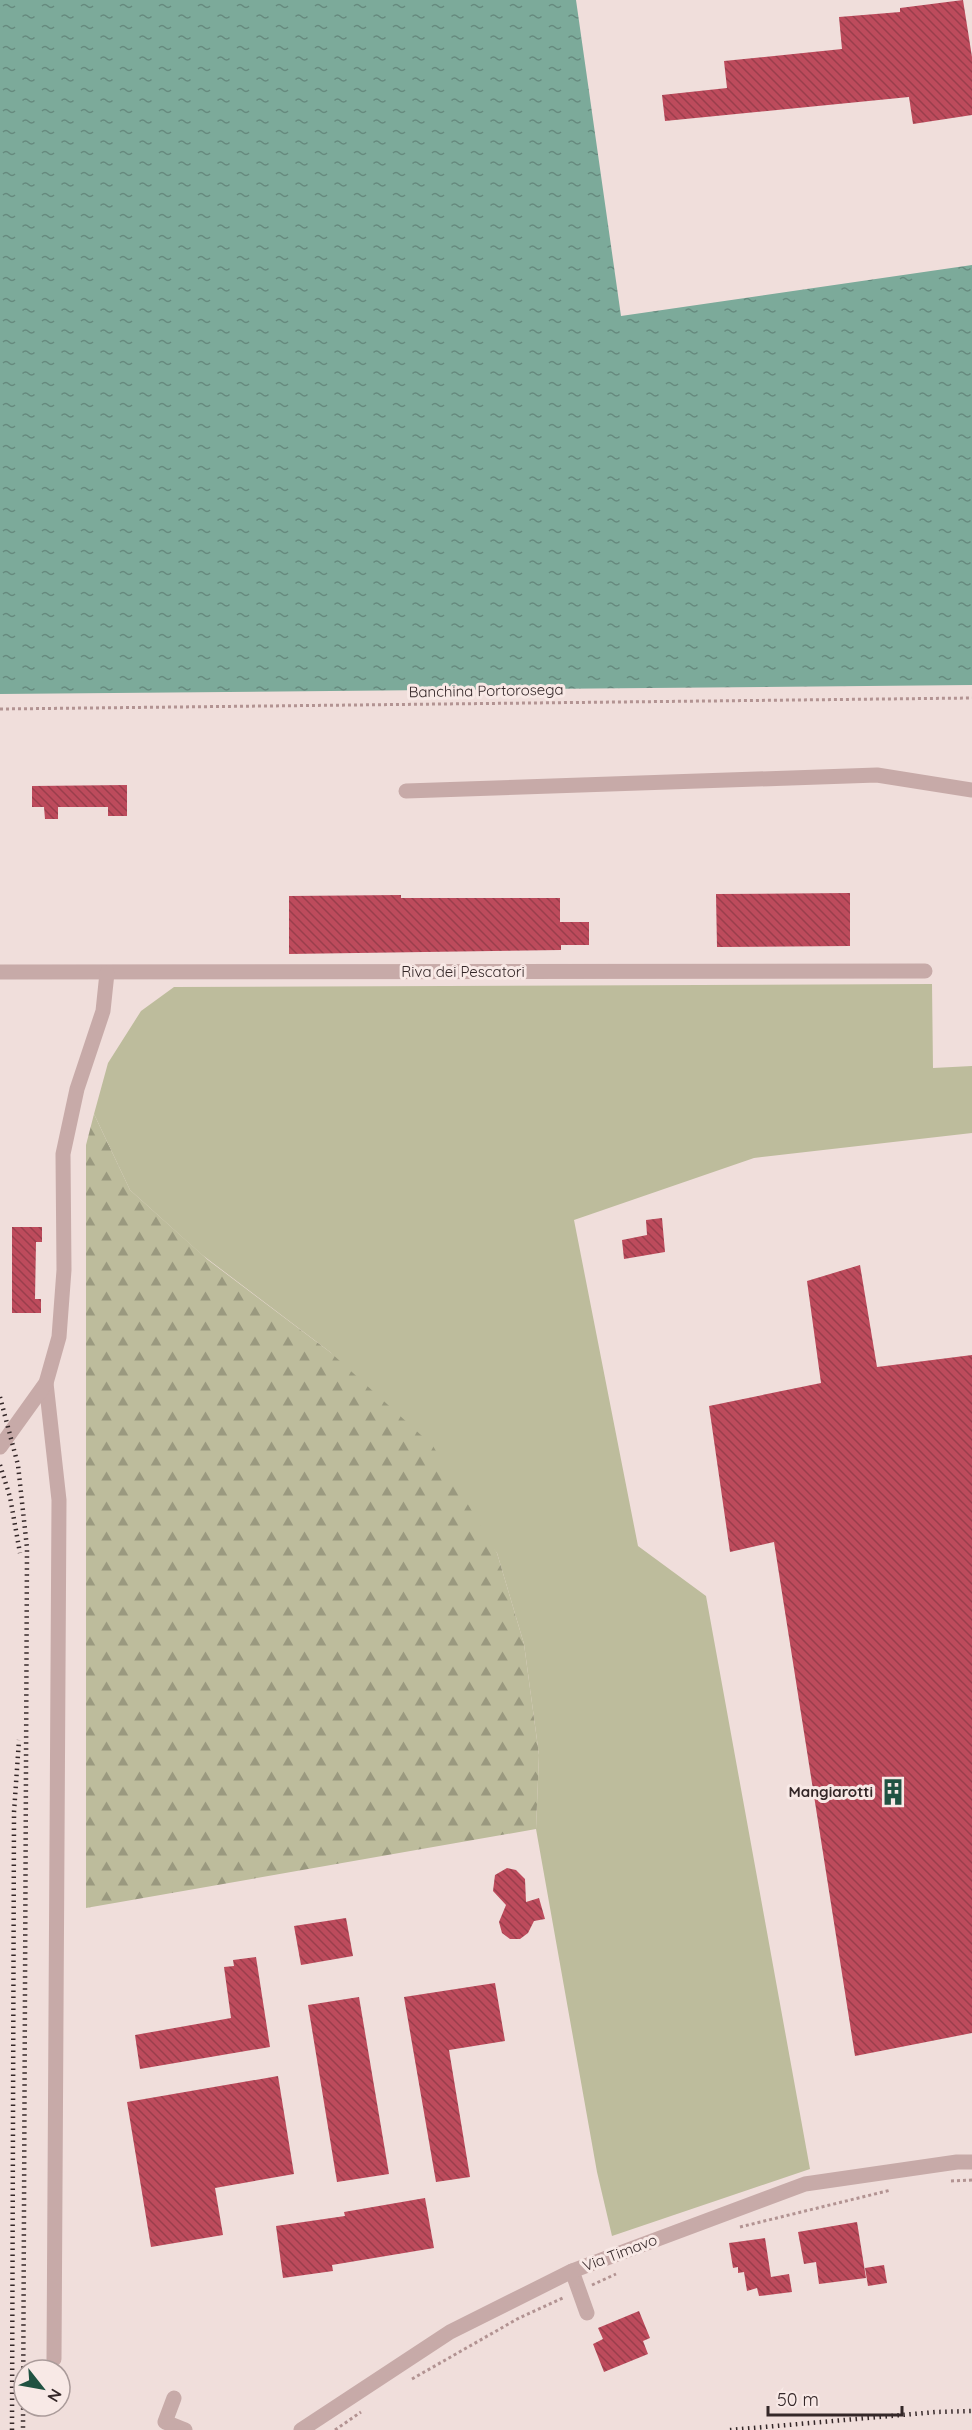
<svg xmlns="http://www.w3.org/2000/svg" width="972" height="2430" font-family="Quicksand,sans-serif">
	<defs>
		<pattern id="forest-firs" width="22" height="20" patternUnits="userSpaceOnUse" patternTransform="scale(1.5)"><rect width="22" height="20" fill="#bdbc9c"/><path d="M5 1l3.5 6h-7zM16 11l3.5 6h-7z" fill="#9a997f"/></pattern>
		<pattern id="water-ripples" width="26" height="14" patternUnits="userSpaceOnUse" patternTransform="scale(1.5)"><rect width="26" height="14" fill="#7caa9a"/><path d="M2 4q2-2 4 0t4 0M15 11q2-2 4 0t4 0" fill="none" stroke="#668a7e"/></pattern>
		<pattern id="building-back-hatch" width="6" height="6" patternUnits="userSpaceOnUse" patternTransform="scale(1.5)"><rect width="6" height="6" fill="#bd4b5c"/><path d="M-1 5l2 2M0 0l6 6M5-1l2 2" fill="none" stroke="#9a3e4c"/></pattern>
	</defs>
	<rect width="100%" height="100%" fill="#f0dedb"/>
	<path fill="#bdbc9c" d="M932,984L933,1068L972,1066V1133L754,1158L574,1220L638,1546L706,1596L810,2169L612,2236L597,2172L536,1829L539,1755L524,1644L497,1553L330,1352L201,1254L130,1190L94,1114L108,1063L141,1011L174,987Z"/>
	<path fill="url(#forest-firs)" d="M94,1114L130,1190L208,1260L330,1352L433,1446L497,1553L524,1644L539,1755L536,1829L86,1908V1145Z"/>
	<path fill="url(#water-ripples)" d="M0,0H576L621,316L972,265V685L0,694Z"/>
	<g fill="url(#building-back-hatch)">
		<path d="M963,0L972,57V115L913,124L909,97L665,121L662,95L727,88L724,61L842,49L839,17L900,12V8Z"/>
		<path d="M127,785V816H108V807H58V819H45L44,807H32V786Z"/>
		<path d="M850,893V946L717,947L716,894Z"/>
		<path d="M401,895V898H560V922H589V945H561V950L289,954V896Z"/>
		<path d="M662,1218L665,1252L624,1259L622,1240L647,1235L646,1220Z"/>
		<path d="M12,1227H42V1242H36L35,1299H41V1313H12Z"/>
		<path d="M860,1265L877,1367L972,1355V2033L855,2056L774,1542L730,1552L709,1406L821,1383L807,1281Z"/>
		<path d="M507,1868L516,1870L525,1879L526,1902L539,1898L545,1919L534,1921L528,1933L520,1939H510L502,1933L499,1922L506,1905L493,1891L495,1875Z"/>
		<path d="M346,1918L353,1956L301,1965L294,1926Z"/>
		<path d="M256,1957L270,2047L140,2069L135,2035L231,2018L224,1967L234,1966L233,1960Z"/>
		<path d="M495,1983L505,2041L449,2050L470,2177L436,2182L404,1997Z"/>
		<path d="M359,1997L389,2174L337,2182L308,2005Z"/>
		<path d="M278,2076L294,2174L215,2188L223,2235L151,2247L127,2102Z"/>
		<path d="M425,2198L434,2248L332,2265L333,2271L283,2278L276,2226L345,2216L344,2212Z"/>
		<path d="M857,2222L866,2278L819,2284L816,2262L804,2264L798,2232Z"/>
		<path d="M765,2238L771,2277L789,2274L792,2292L759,2296L757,2288L747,2291L744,2272L738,2273V2267L733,2268L729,2243Z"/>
		<path d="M884,2265L887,2283L868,2286L865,2268Z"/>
		<path d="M639,2311L650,2338L643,2341L648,2354L604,2372L593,2344L603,2339L598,2328Z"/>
	</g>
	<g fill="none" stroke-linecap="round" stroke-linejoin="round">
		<g stroke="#b29392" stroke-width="3" stroke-dasharray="3 3" stroke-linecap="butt">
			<path d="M0,709L972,698"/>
			<path d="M951,2181L972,2180"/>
			<path d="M740,2227L891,2190"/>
			<path d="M592,2285L616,2274"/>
			<path d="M412,2379L519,2318L565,2297"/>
			<path d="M335,2430L361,2412"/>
		</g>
		<g stroke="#c7aaa8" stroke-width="15">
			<path d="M406,791L877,775L972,790"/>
			<path d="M0,972L925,971"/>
			<path d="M46,1383L59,1500L54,2359"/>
			<path d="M0,1447L46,1383L59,1337L64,1270L63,1154L77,1089L103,1011L107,973"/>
			<path d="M572,2271L587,2313"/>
			<path d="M174,2398L165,2422L185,2430"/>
			<path d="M301,2430L450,2332L572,2271L805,2184L957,2162H972"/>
		</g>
		<g stroke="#342728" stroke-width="4.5" stroke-dasharray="1.5 4.5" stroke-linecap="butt">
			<path d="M0,1397L18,1465L27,1548L23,2430"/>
			<path d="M0,1465L10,1497L20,1553"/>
			<path d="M12,2430L14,1812L19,1740"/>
			<path d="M730,2430L936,2412L972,2411"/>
		</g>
	</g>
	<defs>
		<symbol id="building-bare" viewBox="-9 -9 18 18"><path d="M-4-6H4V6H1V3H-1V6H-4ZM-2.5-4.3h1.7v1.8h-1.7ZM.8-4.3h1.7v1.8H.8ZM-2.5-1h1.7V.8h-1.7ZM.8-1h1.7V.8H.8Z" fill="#205242" stroke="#f8e9e6" stroke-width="2.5" paint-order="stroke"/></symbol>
	</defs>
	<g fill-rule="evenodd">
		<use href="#building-bare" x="874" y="1773" width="38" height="38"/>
	</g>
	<g text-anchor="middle" stroke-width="6" stroke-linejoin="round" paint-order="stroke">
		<g font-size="15" fill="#342728" stroke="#f8e9e6">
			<text transform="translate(486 691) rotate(-1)" y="5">Banchina Portorosega</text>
			<text x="463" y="977">Riva dei Pescatori</text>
			<text transform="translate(620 2253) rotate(-21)" y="5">Via Timavo</text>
		</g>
		<g font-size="15" font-weight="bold" fill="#342728" stroke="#f8e9e6" text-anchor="end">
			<text x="873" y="1797">Mangiarotti</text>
		</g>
	</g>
	<g transform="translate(42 2388) rotate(121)"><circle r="28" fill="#f8e9e6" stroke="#aa9b9a" stroke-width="1.5"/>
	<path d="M0-4.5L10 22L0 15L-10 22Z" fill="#205242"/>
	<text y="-9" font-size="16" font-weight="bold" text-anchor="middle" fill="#342728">N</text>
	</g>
	<path d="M768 2406v9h134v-9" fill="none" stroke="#342728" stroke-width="3"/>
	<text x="777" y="2406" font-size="18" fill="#342728" stroke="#f8e9e6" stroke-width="4.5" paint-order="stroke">50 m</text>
</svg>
